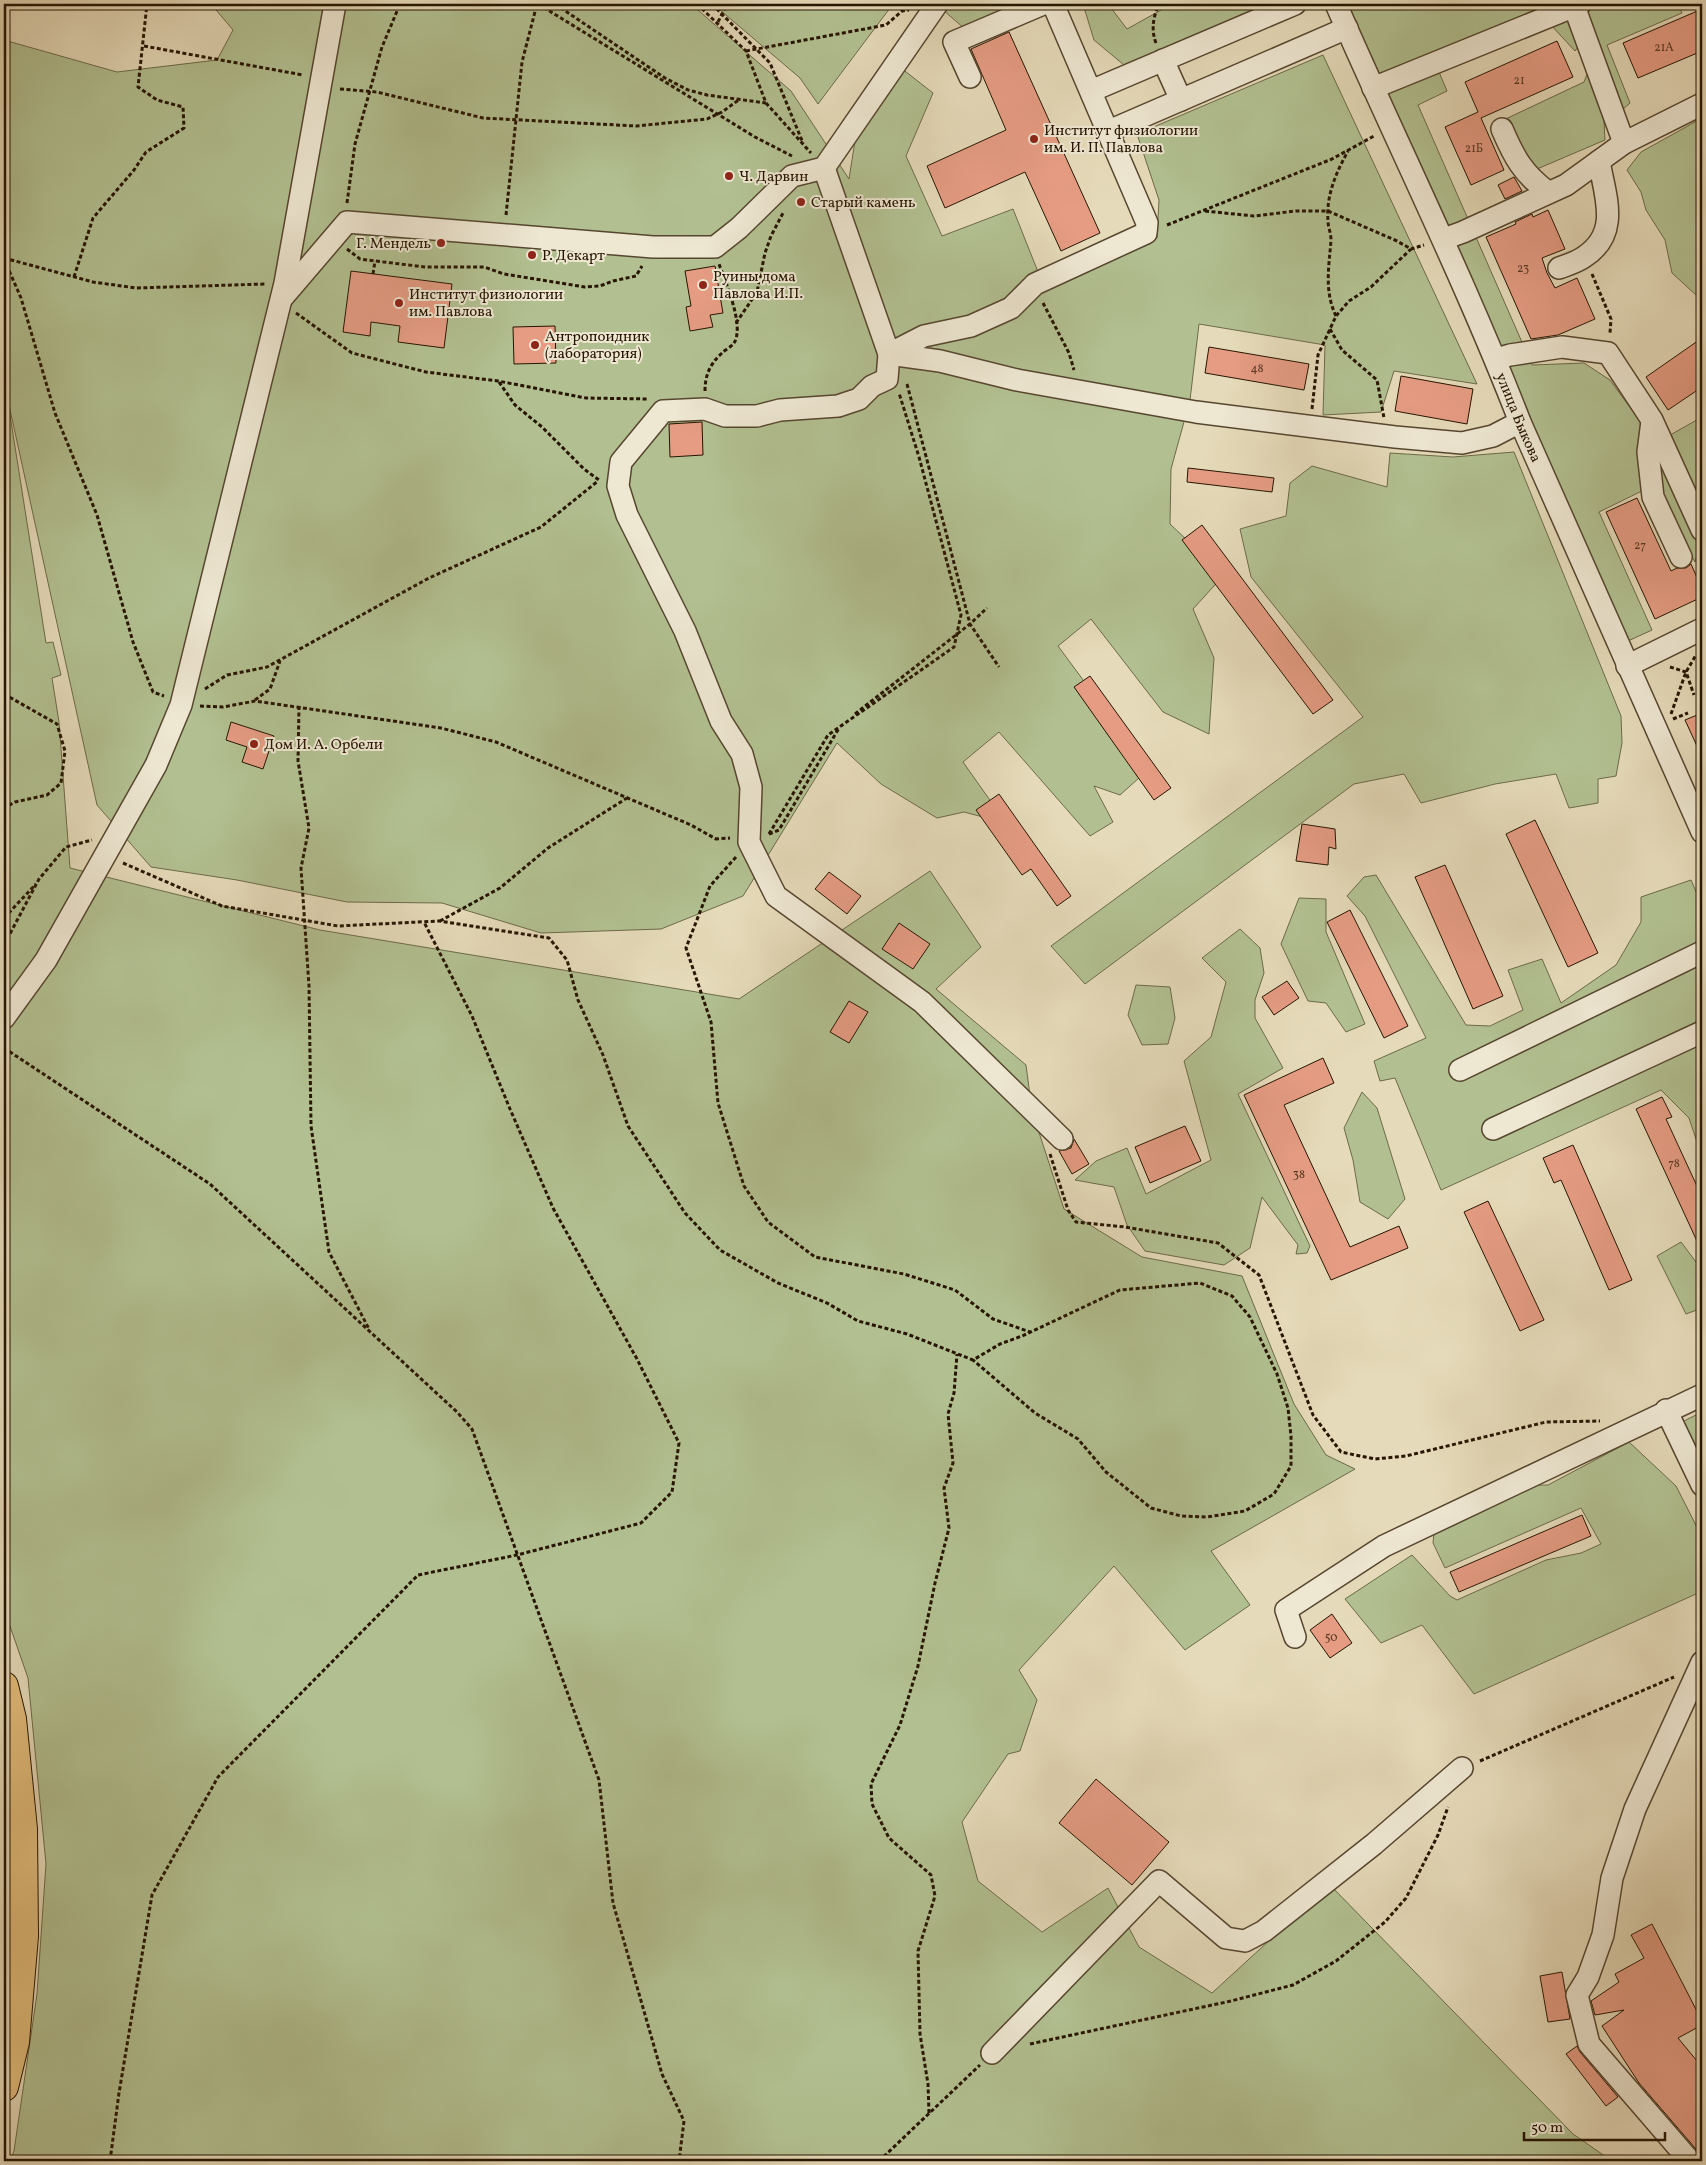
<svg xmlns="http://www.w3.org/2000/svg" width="1706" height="2165" font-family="Vollkorn,serif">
	<rect width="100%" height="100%" fill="#e5dab9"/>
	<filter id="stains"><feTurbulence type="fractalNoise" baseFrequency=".004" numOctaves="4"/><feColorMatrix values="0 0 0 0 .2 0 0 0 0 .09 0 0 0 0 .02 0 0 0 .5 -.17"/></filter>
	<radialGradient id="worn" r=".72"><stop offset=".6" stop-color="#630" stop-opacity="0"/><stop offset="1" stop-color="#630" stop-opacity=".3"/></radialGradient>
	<g fill="#b2c091" stroke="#6c6a49">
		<path d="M211,4H691L791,91L849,179L855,141L901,68L933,93L906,156L942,236L1013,209L1044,287L1157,238L1159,200L1137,134L1323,55L1477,384L1394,371L1381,412L1323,415L1325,345L1199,324L1190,400L1171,469L1170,524L1224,575L1193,609L1214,658L1209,734L1163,712L1091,619L1058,646L1149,769L1120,795L1094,786L1113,822L1090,836L999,732L963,762L1006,823L964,812L937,818L881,784L837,743L743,896L661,929L541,933L442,903L347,902L237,880L151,867L97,805L7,396L46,643L53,642L61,675L52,678L59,722L70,868L320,930L739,999L930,871L981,947L936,989L1026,1065L1032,1111L1064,1209L1142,1257L1242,1276L1294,1404L1326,1455L1355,1469L1211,1551L1250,1605L1185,1650L1114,1566L1019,1670L1037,1700L1020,1751L1008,1754L962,1822L978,1881L1042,1932L1108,1888L1139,1947L1212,1993L1330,1885L1573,2134L1612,2161H10L14,2151L37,1994L46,1864L28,1678L4,1609V40L117,72L217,60L233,30Z"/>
		<path d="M713,4H893L818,104L800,78Z"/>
		<path d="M946,4H1022L965,29L943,10Z"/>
		<path d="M1083,4H1108L1127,29L1172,4H1269L1124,65L1094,40Z"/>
		<path d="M1346,4H1433L1435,9L1448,4H1560L1582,42L1575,51L1549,23L1439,72L1447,91L1418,105L1532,365L1584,363L1610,380L1656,443L1702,417V535L1695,562L1654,485L1599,512L1652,630L1628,641Z"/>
		<path d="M1601,4H1678L1682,13L1607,45L1630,103L1622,110L1602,83L1605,140L1523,175L1495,124L1584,82L1598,46L1580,15Z"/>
		<path d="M1702,118V292L1696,295L1672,273L1665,240L1646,210L1641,192L1627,170L1641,152Z"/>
		<path d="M1514,452L1621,716L1622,743L1616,776L1598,779V803L1569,808L1556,774L1495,784L1421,803L1404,774L1354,784L1085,984L1051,946L1363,717L1251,577L1240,529L1286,516L1290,483L1312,466L1387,487L1390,453L1453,457Z"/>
		<path d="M1376,875L1466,1025L1490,1026L1523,1010L1508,970L1542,959L1561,1003L1616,965L1641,922V897L1691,880L1702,905V1157L1689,1118L1661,1090L1441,1190L1395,1078L1380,1081L1374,1061L1426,1038L1365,916L1347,896L1364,877Z"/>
		<path d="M1299,898L1326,899V932L1365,1024L1346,1032L1326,1003L1308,1001L1281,944Z"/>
		<path d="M1240,929L1260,948L1264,973L1255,1000V1018L1283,1068L1238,1094L1310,1246L1307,1253L1296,1254L1298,1245L1262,1197L1250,1248L1224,1265L1145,1251L1127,1225L1114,1187L1075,1180L1096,1161L1127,1148L1146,1194L1211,1160L1184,1061L1211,1037L1226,982L1202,958Z"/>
		<path d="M1136,985L1170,987L1175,1018L1168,1044L1142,1045L1128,1015Z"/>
		<path d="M1362,1092L1377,1108L1405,1199L1388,1219L1360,1202L1353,1160L1344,1128Z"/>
		<path d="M1681,1242L1696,1262L1702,1258V1308L1686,1314L1657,1256Z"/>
		<path d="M1702,1412V1469L1676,1425Z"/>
		<path d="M1629,1442L1676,1486L1702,1537V1588L1696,1594L1474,1694L1422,1625L1381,1643L1345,1599L1412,1555L1450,1596L1457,1600L1546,1560L1581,1553L1601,1544L1581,1508L1445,1568L1433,1543L1434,1533L1490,1486L1548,1485Z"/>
	</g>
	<g fill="#e59c83" stroke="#271501">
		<path d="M1702,9V51L1638,78L1623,43Z"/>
		<path d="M1009,32L1100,233L1061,251L1025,172L945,208L927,166L1006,130L971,49Z"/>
		<path d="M1557,41L1573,77L1481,118L1504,170L1471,185L1445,127L1478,112L1465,82Z"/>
		<path d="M1514,177L1522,191L1505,199L1498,185Z"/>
		<path d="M1548,210L1565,249L1542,258L1547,273L1555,288L1577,278L1595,319L1558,335L1531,339L1486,237L1516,224L1515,222L1532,214L1533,217Z"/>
		<path d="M715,266L723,313L710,315L713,327L690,331L686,307L691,306L685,271Z"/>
		<path d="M351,271L452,284L444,348L398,342L400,326L371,322L370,336L343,332Z"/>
		<path d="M555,326L556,363L514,364L513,327Z"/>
		<path d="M1702,338V387L1668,410L1646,377Z"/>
		<path d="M1209,347L1309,364L1304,390L1205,373Z"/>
		<path d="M1401,376L1473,389L1467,424L1395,411Z"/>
		<path d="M702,422L703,455L670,457L669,424Z"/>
		<path d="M1188,468L1274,478L1272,492L1187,482Z"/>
		<path d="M1637,498L1671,571L1677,568H1686L1691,564L1702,589V597L1655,619L1606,512Z"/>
		<path d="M1202,525L1333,700L1313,714L1182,540Z"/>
		<path d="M1090,676L1171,788L1154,800L1074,687Z"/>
		<path d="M1702,713V757L1685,720Z"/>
		<path d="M231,722L274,736L263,769L242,762L247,747L226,740Z"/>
		<path d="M999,794L1071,896L1057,906L1031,869L1022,875L976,810Z"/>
		<path d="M1535,820L1598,953L1568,967L1506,834Z"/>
		<path d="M1302,824L1335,829L1336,849L1329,847L1328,865L1296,861Z"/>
		<path d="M1445,865L1503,996L1473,1009L1415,877Z"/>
		<path d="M829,872L861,896L847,914L815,889Z"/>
		<path d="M1350,910L1408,1026L1384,1038L1327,922Z"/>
		<path d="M899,923L930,944L913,969L882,949Z"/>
		<path d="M1287,981L1299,998L1274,1015L1262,997Z"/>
		<path d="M849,1001L868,1012L849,1043L830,1032Z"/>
		<path d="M1323,1058L1334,1083L1284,1105L1350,1247L1399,1226L1408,1248L1331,1280L1244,1095Z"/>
		<path d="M1662,1097L1672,1117L1666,1119L1702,1197V1252L1636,1109Z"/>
		<path d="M1185,1126L1201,1161L1150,1183L1135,1147Z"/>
		<path d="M1074,1139L1089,1164L1072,1174L1059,1151L1071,1148Z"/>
		<path d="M1573,1145L1632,1280L1609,1290L1561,1180L1554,1183L1543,1158Z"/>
		<path d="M1488,1201L1544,1320L1520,1331L1464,1212Z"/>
		<path d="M1582,1515L1591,1536L1459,1592L1450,1572Z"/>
		<path d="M1332,1614L1352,1643L1330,1658L1310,1630Z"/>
		<path d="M1096,1779L1169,1842L1132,1885L1059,1823Z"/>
		<path d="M1652,1924L1702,2021V2025L1678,2038L1702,2067V2156L1639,2083L1602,2026L1624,2010L1595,2015L1591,2001L1619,1982L1615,1974L1644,1958L1631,1935Z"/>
		<path d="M1562,1972L1570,2019L1548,2022L1540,1976Z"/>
		<path d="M1577,2046L1580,2052L1618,2097L1606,2106L1566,2054Z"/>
	</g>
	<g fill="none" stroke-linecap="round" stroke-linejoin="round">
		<defs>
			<g id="minor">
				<path d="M1053,4L1147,223L1146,233L1035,284L1011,308L971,326L924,336L889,354L887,379L872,386L859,399L838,406L780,410L757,416H725L705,409L663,411L621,462L618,486L627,515L685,631L721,721L742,754L751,787L749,842L776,896L922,1002L1062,1139"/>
				<path id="s1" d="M1336,4C1397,144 1465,280 1520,422L1702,832"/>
				<path d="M1574,6L1624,143"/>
				<path d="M1163,60L1181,100"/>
				<path d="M970,77L954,42L1043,4"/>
				<path d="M1373,88L1580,4"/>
				<path d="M1091,91L1295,4"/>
				<path d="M1502,129C1514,157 1523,174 1548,192"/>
				<path d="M1109,131L1347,28"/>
				<path d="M824,168L889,354L940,361L1017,380L1196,412L1395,437L1462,443L1493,436L1520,422"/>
				<path d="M1444,239L1463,232L1566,185L1624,143L1702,104"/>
				<path d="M1559,268C1567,265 1577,262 1584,257C1621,233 1605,196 1599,161"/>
				<path d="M283,297L347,222L653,247H715L739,228L792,176L824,168L937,4"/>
				<path d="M1496,359L1510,355L1562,347L1608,353L1652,420L1702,530"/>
				<path d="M1652,421L1648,452L1653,497L1681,557"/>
				<path d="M1627,666L1702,629"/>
				<path d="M4,1018L46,960L156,765L181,705L285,283L335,4"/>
				<path d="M1460,1070L1702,952"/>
				<path d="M1493,1129L1702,1032"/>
				<path d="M1666,1410L1702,1485"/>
				<path d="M1295,1637L1286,1610L1384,1546L1702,1395"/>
				<path d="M992,2053L1159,1881L1226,1938L1245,1941L1264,1931L1374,1844L1462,1768"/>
				<path d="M1690,2161L1589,2044L1577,1995L1588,1977L1603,1935L1612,1878L1635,1809L1702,1662"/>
			</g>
			<path id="major" d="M4,1686L12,1719L23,1829L24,1936L15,2042L4,2087"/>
		</defs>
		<use href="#minor" stroke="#56462f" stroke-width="24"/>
		<use href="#major" stroke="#271501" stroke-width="30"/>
		<g stroke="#271501" stroke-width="3" stroke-dasharray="4 2.5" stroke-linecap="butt">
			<path d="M538,4L755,137L792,156"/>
			<path d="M555,4L665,78L688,90L707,95L766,103"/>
			<path d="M697,4L746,51L766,103L811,153"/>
			<path d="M712,4L770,63L803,143"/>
			<path d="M1074,7L1091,4"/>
			<path d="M718,22L727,4"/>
			<path d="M1156,43C1151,30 1153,17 1159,4"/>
			<path d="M144,46L303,75"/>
			<path d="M746,51L886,25L902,11L909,10"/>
			<path d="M340,89L377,92L483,118L636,126L707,119L722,112L740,99"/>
			<path d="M347,203L355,144L382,47L400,4"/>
			<path d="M1205,211L1254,216L1296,211H1328L1397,241L1411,249L1424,245"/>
			<path d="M506,215L522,62L537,4"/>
			<path d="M1167,225L1332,159L1374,136"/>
			<path d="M347,249L360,259L375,261L426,267H484L504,274L585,287L600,286L613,281L636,276L642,266"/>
			<path d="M4,258L93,282L136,288L265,284"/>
			<path d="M4,259L21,298L55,413L97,515L133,642L153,692L164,696"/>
			<path d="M373,274L375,261"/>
			<path d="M1592,274L1611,319L1610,333"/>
			<path d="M74,277L93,218L134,170L146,152L184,128L183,107L157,100L138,87L147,4"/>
			<path d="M1043,303L1069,353L1074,370"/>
			<path d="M296,313L352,353L426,372L498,381L586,398L648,399"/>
			<path d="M1336,316C1324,291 1329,267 1331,240C1331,233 1328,227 1328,221C1326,195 1336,173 1348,151"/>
			<path d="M736,323L757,292L765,253L771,236L783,213"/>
			<path d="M1330,329L1342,350L1377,380L1384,418"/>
			<path d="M499,382L515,405L542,427L584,469L599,480"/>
			<path d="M907,384L970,624L999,667"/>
			<path d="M705,391C705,375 710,364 722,353C725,350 731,347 734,343C745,326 725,281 719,264"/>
			<path d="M1312,409L1318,355L1336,316L1349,301L1371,287L1411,249"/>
			<path d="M1670,667L1686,672L1694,695"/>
			<path d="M205,689L227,675L267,667L429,578L541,527L598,481"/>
			<path d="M4,694L57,724L65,751L61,783L47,795L15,802L4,808"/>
			<path d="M255,700L270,689L280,661"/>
			<path d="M200,706L223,707L255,701L441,728L496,742L691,825L716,839"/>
			<path d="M299,706L298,761L309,828L301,868L309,986L311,1126L329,1252L369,1329"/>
			<path d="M855,714L970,624L987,608"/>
			<path d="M1671,714L1686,672L1696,655"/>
			<path d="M1673,719L1688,713"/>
			<path d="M769,834L828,735L954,647L961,615L919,457L899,393"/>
			<path d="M769,834L779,830L839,728"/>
			<path d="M715,839L730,838"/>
			<path d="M736,857L710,886L686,948L711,1022L718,1103L744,1186L768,1222L815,1257L904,1274L955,1290L993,1319L1030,1332"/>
			<path d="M123,863L222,906L338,926L439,921L549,938L567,960L578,1000L603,1055L628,1126L685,1213L720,1250L778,1283L827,1303L858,1321L907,1334L973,1360L1000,1344L1022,1336L1120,1290L1200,1283L1232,1296L1250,1317L1277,1374L1288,1408L1291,1436V1466L1274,1494L1245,1511L1207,1517L1181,1516L1151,1508L1106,1472L1078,1439L1035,1413L973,1360"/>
			<path d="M4,918L36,884"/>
			<path d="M440,921L500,888L548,848L627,798"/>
			<path d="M4,945L39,879L66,847L92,840"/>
			<path d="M4,1048L210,1184L457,1412L472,1429L599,1780L613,1903L662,2074L684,2121L679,2161"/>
			<path d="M1050,1154L1068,1210L1076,1222L1125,1227L1218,1243L1259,1275L1313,1415L1341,1452L1375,1459L1406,1456L1546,1422L1600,1421"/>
			<path d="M1480,1761L1674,1677"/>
			<path d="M1030,2044L1231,2001L1293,1985L1336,1961L1385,1922L1406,1898L1438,1835L1448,1807"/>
			<path d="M929,2113L928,2084L920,2034L918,1951L935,1896L931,1875L889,1838L872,1804L871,1784L900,1725L918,1666L935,1583L949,1528L944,1488L953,1463L948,1414L954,1393L957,1354"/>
			<path d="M110,2161L119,2093L152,1895L218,1777L418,1575L517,1555L641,1523L672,1492L679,1443L637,1359L553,1208L510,1109L472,1016L424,922"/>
			<path d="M879,2161L980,2065"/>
		</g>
		<use href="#minor" stroke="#eee7d2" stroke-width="21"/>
		<use href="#major" stroke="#e2bd7c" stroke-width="28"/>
	</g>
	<g fill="#8f2418" stroke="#eee7d2" stroke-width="2">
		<circle cx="1034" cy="139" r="5"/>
		<circle cx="729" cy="176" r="5"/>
		<circle cx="801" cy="202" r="5"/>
		<circle cx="441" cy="243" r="5"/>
		<circle cx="532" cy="255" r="5"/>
		<circle cx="703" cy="285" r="5"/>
		<circle cx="399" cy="303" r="5"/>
		<circle cx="535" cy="345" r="5"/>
		<circle cx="254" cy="744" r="5"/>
	</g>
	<g text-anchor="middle" stroke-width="4" stroke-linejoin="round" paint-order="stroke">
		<g font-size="12" fill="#563722">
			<text x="1664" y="51">21А</text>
			<text x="1519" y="84">21</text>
			<text x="1474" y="152">21Б</text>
			<text x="1523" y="272">23</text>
			<text x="1257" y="372">48</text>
			<text x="1640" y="549">27</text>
			<text x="1674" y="1167">78</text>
			<text x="1299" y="1178">38</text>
			<text x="1331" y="1641">50</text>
		</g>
		<g font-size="15" fill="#271501" stroke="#eee7d2" text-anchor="start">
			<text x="1044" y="135">Институт физиологии<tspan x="1044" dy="17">им. И. П. Павлова</tspan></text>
			<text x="739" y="181">Ч. Дарвин</text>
			<text x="811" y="207">Старый камень</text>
			<text x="431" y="248" text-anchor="end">Г. Мендель</text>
			<text x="542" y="260">Р. Декарт</text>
			<text x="713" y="281">Руины дома<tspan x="713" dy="17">Павлова И.П.</tspan></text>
			<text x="409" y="299">Институт физиологии<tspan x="409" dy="17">им. Павлова</tspan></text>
			<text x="545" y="341">Антропоидник<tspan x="545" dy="17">(лаборатория)</tspan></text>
			<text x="264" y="749">Дом И. А. Орбели</text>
		</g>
		<g font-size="15" fill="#271501" stroke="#eee7d2">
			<text dy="5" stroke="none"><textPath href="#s1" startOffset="452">улица Быкова</textPath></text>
		</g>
	</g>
	<rect width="1706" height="2165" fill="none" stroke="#e5dab9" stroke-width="20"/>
	<rect x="5" y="5" width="1696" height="2155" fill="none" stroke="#271501" stroke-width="2.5"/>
	<rect x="10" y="10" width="1686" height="2145" fill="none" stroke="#271501"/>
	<path d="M1524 2132v8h141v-8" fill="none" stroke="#271501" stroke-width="2.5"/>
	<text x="1531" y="2132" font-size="15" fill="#271501" stroke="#eee7d2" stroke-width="4" paint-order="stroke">50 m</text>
	<rect width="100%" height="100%" filter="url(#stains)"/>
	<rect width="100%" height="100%" fill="url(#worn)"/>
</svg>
